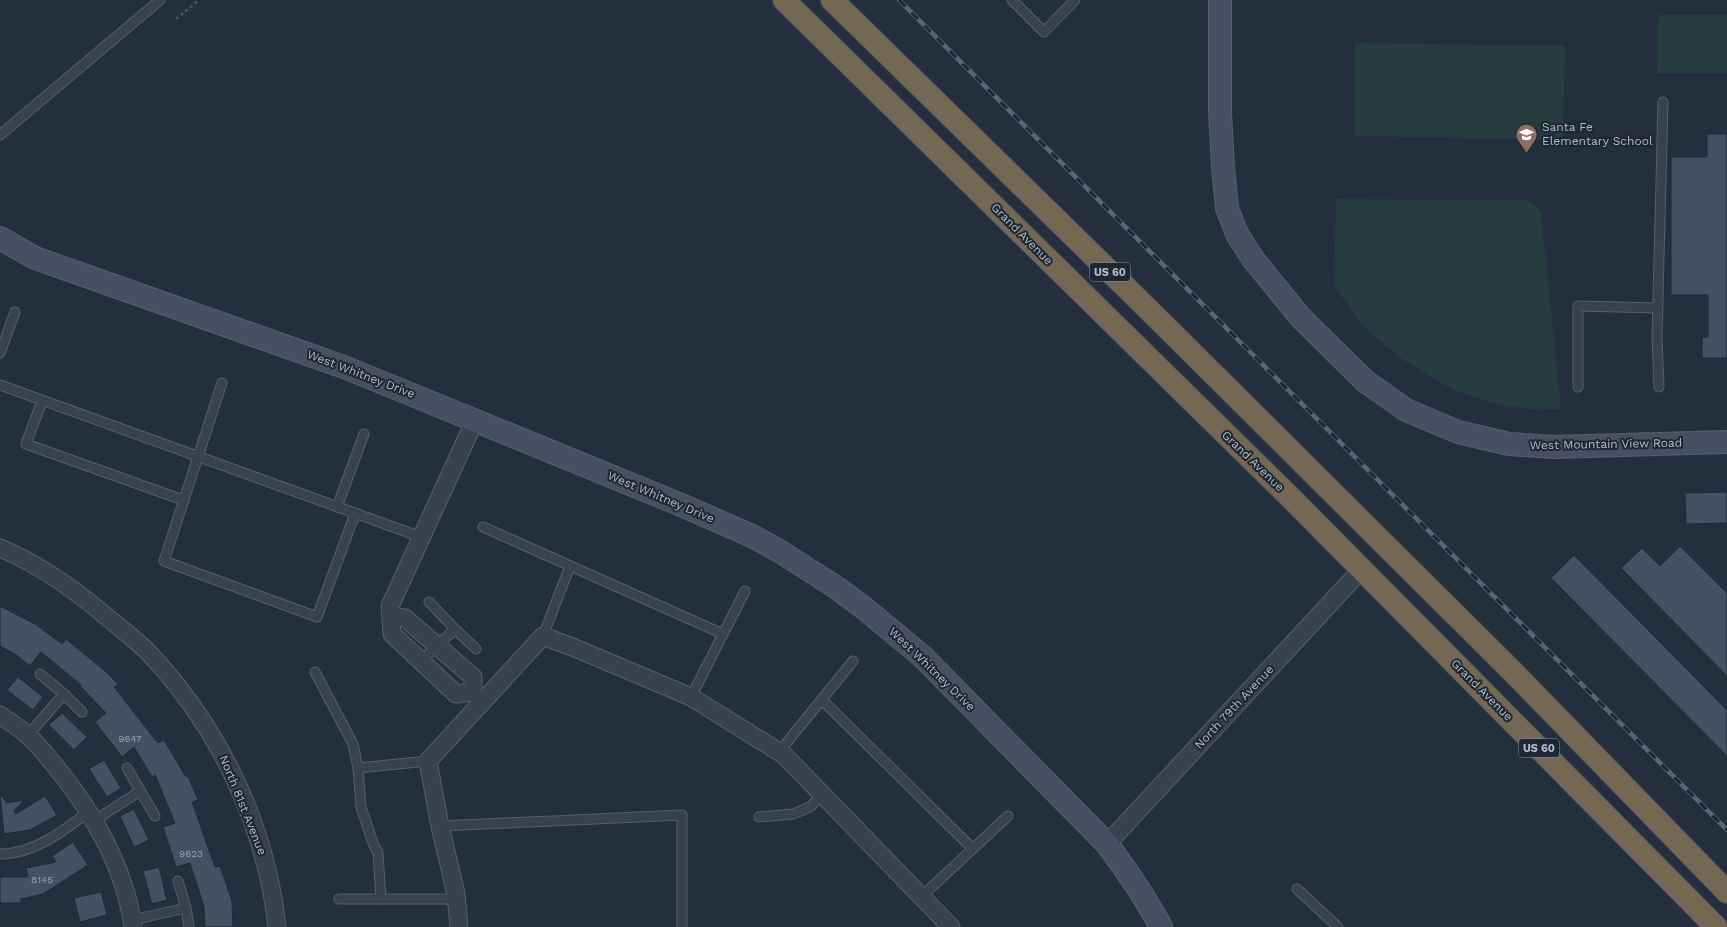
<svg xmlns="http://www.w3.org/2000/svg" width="1727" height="927" font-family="'Work Sans',sans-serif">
	<rect width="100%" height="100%" fill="#242f3e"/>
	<g fill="#263c3f">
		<path d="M1658,15H1727V73H1657Z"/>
		<path d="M1355,43L1565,46L1563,140L1354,136Z"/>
		<path d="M1336,199L1527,200L1541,211L1561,409L1537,410L1506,406L1476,398L1452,389L1402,359L1377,338L1361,323L1334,286Z"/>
	</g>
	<g fill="#455162" stroke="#1f2835">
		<path d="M1707,134H1727V358H1702V337H1708V295H1671V157H1707Z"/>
		<path d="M1727,492V523L1686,524L1685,493Z"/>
		<path d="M1680,546L1727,593V676L1621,568L1642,548L1660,566Z"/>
		<path d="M1574,555L1727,710V756L1551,578Z"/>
		<path d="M0,606L35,624L62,644L66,639L104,670L118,684L114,687L158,743L164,740L186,777L188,776L198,800L192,802L215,867L220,866L232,901L233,927H205L204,907L190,863L176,867L163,827L175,823L155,775L152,777L134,747L122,757L95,722L106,713L80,686L81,685L41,652L30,666L15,654L0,646Z"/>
		<path d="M18,677L43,697L33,710L7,690Z"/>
		<path d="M62,713L87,737L74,750L49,725Z"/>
		<path d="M104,760L121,788L107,797L89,769Z"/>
		<path d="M0,794L7,803L24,800L14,811L16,814L45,796L57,815L30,830L4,834Z"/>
		<path d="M134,809L149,840L134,847L120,816Z"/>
		<path d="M73,842L88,865L43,894L21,899V903H0V877H28L26,868L56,862L52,856Z"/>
		<path d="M159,867L167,900L152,904L143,871Z"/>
		<path d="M101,892L107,915L80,922L74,898Z"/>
	</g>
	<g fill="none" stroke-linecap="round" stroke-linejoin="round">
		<defs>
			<g id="lane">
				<path d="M1012,0L1044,32L1075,0"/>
				<path d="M0,135L160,0"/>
				<path d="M0,353L15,312"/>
				<path d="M222,383L164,561L317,617L355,514"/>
				<path d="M0,385L421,537"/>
				<path d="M1578,387V306L1658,308"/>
				<path d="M1659,387L1657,337L1663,102"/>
				<path d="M42,401L26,444L183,500"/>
				<path d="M337,507L364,434"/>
				<path d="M483,527L723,634"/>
				<path d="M429,602L455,629L476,649"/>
				<path d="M543,636L570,566"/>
				<path d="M420,662L455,629"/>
				<path d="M315,672L353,744L358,768L361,807L373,843L378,853L381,899"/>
				<path d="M40,674L64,694L82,712"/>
				<path d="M691,697L745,591"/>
				<path d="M822,700L972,848"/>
				<path d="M28,735L64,694"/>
				<path d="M779,752L853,661"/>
				<path d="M127,768L155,816"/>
				<path d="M358,768L428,761"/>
				<path d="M759,817L793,814L810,807L822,794"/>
				<path d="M94,821L140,791"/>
				<path d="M440,826L682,815V927"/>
				<path d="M0,854C34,854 62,832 88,812"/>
				<path d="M178,881L186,908L189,927"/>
				<path d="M1297,889L1338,927"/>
				<path d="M921,897L1008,816"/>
				<path d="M339,899H456"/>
				<path d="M132,920L186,908"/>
			</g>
			<g id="street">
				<path d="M0,548C39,564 74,589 107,617C120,628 135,639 148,652C219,727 266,825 277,927"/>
				<path d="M391,616L405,618L473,677V692L456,694L392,634L390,606L475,420"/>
				<path d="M0,715C9,722 19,727 27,735C38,744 47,756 56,767C93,812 125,868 133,927"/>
				<path d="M1107,844L1361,570"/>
				<path d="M459,927L456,894L440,826L428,761L543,636L575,648L691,697L784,755L951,927"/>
			</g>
			<g id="secondary">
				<path d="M1220,0V111L1223,167L1227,208L1237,234L1253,259L1301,318L1365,381L1406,410L1458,432L1509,444L1554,447L1727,442"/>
				<path d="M0,238L35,258L344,367L679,504L752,536L781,552L837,588L864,608L923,657L1107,844C1127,871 1145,897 1161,927"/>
			</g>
			<g id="highway">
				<path d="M784,0L1292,499L1716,927"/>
				<path d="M832,0L1150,311L1514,673L1727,892"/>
			</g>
		</defs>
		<use href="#lane" stroke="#565f6c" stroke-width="11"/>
		<use href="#street" stroke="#565f6c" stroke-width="19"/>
		<use href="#secondary" stroke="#565f6c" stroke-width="24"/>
		<use href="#highway" stroke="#434c59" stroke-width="24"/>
		<path stroke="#44595c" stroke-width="2.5" stroke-dasharray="3 3" stroke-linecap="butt" d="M176,19L199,0"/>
		<use href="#lane" stroke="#38414e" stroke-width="9"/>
		<use href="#street" stroke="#38414e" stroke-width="17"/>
		<use href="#secondary" stroke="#465061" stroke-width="22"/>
		<use href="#highway" stroke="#746855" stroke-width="22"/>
		<defs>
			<path id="rail" d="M899,0L1727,830"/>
		</defs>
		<use href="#rail" stroke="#5a6575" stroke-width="4.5"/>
		<use href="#rail" stroke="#1d2633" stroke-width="3" stroke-dasharray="9" stroke-linecap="butt"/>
	</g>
	<defs>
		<symbol id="school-pin" viewBox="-11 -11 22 30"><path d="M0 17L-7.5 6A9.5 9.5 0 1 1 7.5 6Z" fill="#8d6e63" stroke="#1d2633"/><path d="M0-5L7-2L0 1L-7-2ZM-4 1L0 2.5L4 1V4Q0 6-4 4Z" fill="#fff"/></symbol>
	</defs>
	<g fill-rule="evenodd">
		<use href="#school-pin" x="1514" y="122" width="25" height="34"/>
	</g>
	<g text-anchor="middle" stroke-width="4" stroke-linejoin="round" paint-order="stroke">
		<g font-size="10" fill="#98a1af">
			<text x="130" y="742">9647</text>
			<text x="191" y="857">9623</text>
			<text x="42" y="883">8145</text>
		</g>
		<g fill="#1d2633" stroke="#878f9c" stroke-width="1">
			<rect x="1090" y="263" width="40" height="18" rx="3"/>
			<rect x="1519" y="739" width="40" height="18" rx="3"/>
		</g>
		<g font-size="11" font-weight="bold" fill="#b4bcc9">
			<text x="1110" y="276">US 60</text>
			<text x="1539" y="752">US 60</text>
		</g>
		<g font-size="12" fill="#b4bcc9" stroke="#1d2633" text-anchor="start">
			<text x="1542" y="131">Santa Fe<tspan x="1542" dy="14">Elementary School</tspan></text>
		</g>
		<g font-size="12" fill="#b4bcc9" stroke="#1d2633">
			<text transform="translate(1022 234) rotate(45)" y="4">Grand Avenue</text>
			<text transform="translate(361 374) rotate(21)" y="4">West Whitney Drive</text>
			<text transform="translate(1606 444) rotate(-1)" y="4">West Mountain View Road</text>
			<text transform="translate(1253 461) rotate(44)" y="4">Grand Avenue</text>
			<text transform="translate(661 497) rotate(23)" y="4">West Whitney Drive</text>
			<text transform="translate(932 669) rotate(44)" y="4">West Whitney Drive</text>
			<text transform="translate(1482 690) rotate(45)" y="4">Grand Avenue</text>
			<text transform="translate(1234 707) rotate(-47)" y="4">North 79th Avenue</text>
			<text transform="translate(243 805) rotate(68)" y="4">North 81st Avenue</text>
		</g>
	</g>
</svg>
